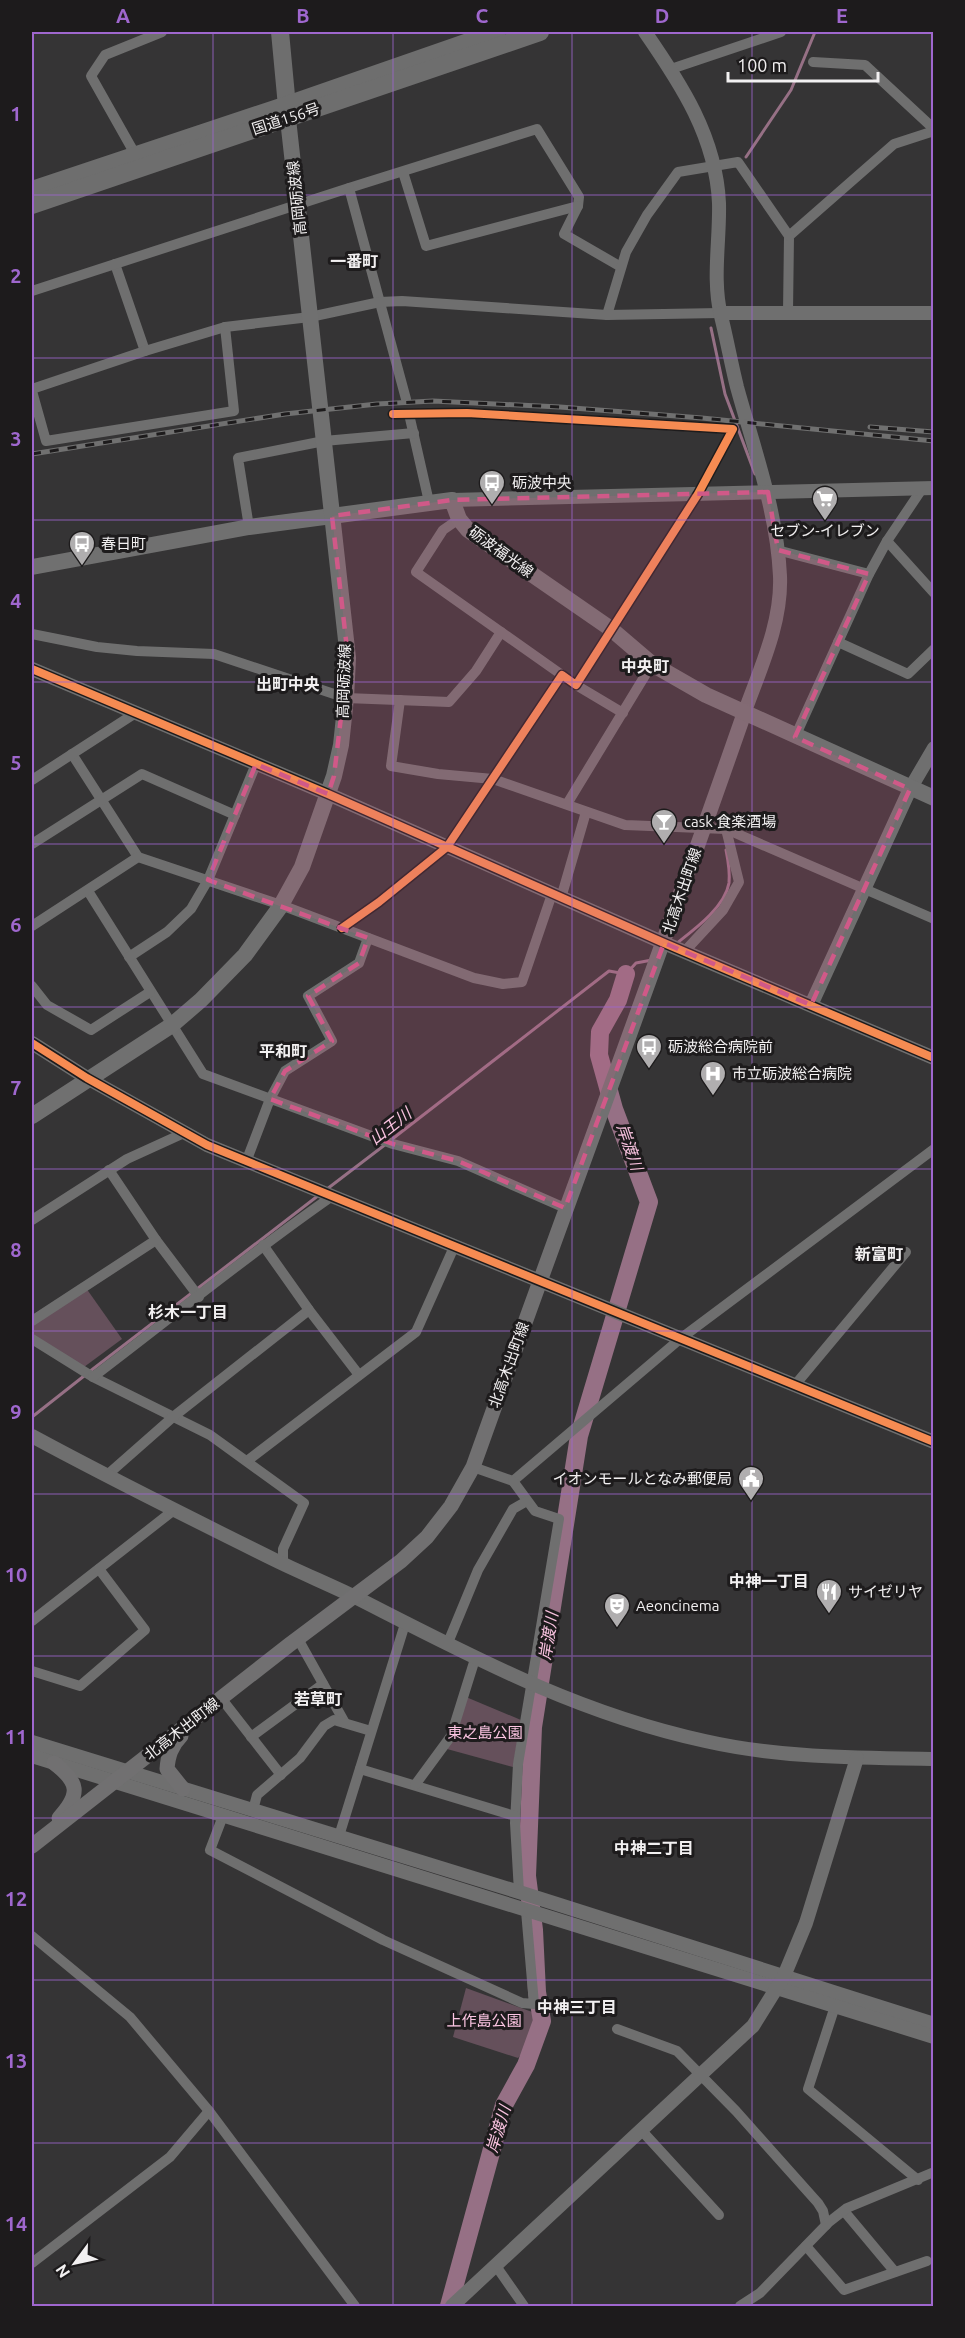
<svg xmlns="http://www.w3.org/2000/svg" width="965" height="2338" font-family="Ubuntu,'Noto Sans JP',sans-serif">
	<rect width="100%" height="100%" fill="#353435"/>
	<g fill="#65505b">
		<path d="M86,1288L122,1339L84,1367L32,1335V1324Z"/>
		<path d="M466,1697L521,1720L513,1767L447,1749Z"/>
		<path d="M466,1988L535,2013L528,2047L518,2058L453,2037Z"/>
	</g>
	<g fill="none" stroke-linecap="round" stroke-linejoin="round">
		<g stroke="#967085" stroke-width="3">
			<path d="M746,157L791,90L815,32"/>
			<path d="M711,328L725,394L755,474"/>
			<path d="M677,943C695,929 725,907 729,883C730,873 728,860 726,850"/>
			<path d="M391,1140L609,971L626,974L636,963L652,960"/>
			<path d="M327,1189L386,1144"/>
			<path d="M89,1372L319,1195"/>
			<path d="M32,1417L84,1376"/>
		</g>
		<path stroke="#967085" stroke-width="18" d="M449,2306L504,2105L526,2065L542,2021L537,1992L534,1930L527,1876L533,1727L579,1436L649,1202L614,1109L599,1055L600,1032L618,1000L626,974"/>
		<g stroke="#6f6f6f" stroke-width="10">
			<path d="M813,62L865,65L934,129"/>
			<path d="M671,69L781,32"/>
			<path d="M135,154L91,76L105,55L162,32"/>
			<path d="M349,188L537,129L579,197L578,206L426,246L403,172"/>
			<path d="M578,206L564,234L621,267"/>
			<path d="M115,264L145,351"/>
			<path d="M32,291L349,188L406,399"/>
			<path d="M788,312L789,236L894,144L934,131"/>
			<path d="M607,315L626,252L647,215L678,172L738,162L789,236"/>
			<path d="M32,389L145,351L225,327L310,317L380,302L402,301L607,315L720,313"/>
			<path d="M32,391L46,441L234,411L225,327"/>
			<path d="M409,414L429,502"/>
			<path d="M459,519L443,530L416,572L562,675"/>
			<path d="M249,527L238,458L324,441L414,433"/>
			<path d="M887,541L934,593"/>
			<path d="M777,550L869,574"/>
			<path d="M32,634L97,647L137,651L214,654L346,698L449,702L476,671L501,632"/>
			<path d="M838,642L908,674L934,649"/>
			<path d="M576,685L623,713"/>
			<path d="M400,700L391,766L438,774L493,779L625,825L726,829L934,919"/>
			<path d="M795,737L869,574L887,541L922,489"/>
			<path d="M72,754L138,857"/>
			<path d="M32,780L134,714"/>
			<path d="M567,804L652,664"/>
			<path d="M32,844L142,774L235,815"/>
			<path d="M88,891L203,1074L393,1144L458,1161L565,1208"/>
			<path d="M561,898L586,812"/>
			<path d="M32,926L138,857L281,905L474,978L503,984L522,982L552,894"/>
			<path d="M342,928L379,902L447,847L562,675L576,685L698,494L733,429L467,413L393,414"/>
			<path d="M685,951L723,910L739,882L726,829"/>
			<path d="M129,957L167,932L191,909L208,880L256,764"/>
			<path d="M32,986L47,1005L91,1030L150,992"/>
			<path d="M246,1162L270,1099L285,1071L332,1041L308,996L359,963L368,938"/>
			<path d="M109,1170L156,1240L199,1297"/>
			<path d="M32,1220L127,1159L184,1133"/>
			<path d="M263,1245L309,1310L359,1375"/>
			<path d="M32,1321L156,1240"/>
			<path d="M32,1339L93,1377L210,1435L304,1503L283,1549V1564"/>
			<path d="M93,1377C172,1317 249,1254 331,1197"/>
			<path d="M795,1385L906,1252"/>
			<path d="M247,1461L416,1332L454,1247"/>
			<path d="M473,1467L513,1481L680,1339L934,1149"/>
			<path d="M106,1476L173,1417L309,1310"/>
			<path d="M513,1481L535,1511L559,1519L518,1764L515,1823L519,1892"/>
			<path d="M32,1621L174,1510"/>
			<path d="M298,1639L345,1723"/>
			<path d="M447,1645L478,1570L513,1509L527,1501"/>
			<path d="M32,1671L80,1686L145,1630L99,1569"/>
			<path d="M221,1698L281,1775"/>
			<path d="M251,1737L323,1684"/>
			<path d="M360,1769L515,1816"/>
			<path d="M415,1785L451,1736L475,1659"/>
			<path d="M253,1810L257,1795L300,1758L324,1726L334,1720L371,1731"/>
			<path d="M223,1816L210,1850L383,1940L522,2003L534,2004L526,1911"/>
			<path d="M339,1836L405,1624"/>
			<path d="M32,1936L130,2017L209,2111L355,2306"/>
			<path d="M837,2000L808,2089L918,2180"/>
			<path d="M617,2029L677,2051L736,2111L818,2203L823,2211L826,2225"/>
			<path d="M642,2131L719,2215"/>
			<path d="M844,2211L895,2272"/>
			<path d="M806,2246L844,2290L927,2261"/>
			<path d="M32,2263L170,2157L209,2111"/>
			<path d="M496,2266L524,2306"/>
			<path d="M740,2306L760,2293L829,2222L847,2208L934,2172"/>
		</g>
		<g stroke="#6f6f6f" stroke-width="14">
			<path d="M645,32C681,84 716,137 719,203C720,241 712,279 721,316C727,340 731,363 737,387C754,449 777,511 780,576C782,623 760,669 745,711"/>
			<path d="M720,313H934"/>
			<path d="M452,500L934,488"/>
			<path d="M32,669L328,794L664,943L934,1058"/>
			<path d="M811,1005L910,789L934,748"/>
			<path d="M32,1043L87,1078L207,1145L934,1442"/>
			<path d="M32,1436C113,1480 196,1521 279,1562C304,1574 330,1585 355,1597C471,1656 576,1713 705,1741C780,1758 857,1758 934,1759"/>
			<path d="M32,1742L519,1892L934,2024"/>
			<path d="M32,1756L934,2037"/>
			<path d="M452,2306L753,2026L784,1976L806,1923L857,1758"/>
		</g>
		<g stroke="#717071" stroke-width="15">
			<path d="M181,1736C171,1746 168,1756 167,1769L183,1789"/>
			<path d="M54,1763C79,1782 81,1794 59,1818"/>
			<path d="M32,1846L289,1645L401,1561L427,1537L451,1506L473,1467C563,1215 657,964 745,711"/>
		</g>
		<g stroke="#707070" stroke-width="16">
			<path d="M32,567L249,527L452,500L459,519L468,530L611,629L652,664L706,695L934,798"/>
			<path d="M32,1116L172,1025L201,1000L245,955L280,907L302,867L334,776L341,745L346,698L348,658L288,119"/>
		</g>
		<g stroke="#6e6e6e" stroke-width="18">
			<path d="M280,32L288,117"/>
			<path d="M32,190L287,105L497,32"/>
			<path d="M32,205L540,32"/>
		</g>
		<defs>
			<g id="rail">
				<path d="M870,427L934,432"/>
				<path d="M32,454L285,414L377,404L433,401L560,407L702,418L934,441"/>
			</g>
		</defs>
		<use href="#rail" stroke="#707070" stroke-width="5"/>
		<use href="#rail" stroke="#1d1b1c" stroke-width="3" stroke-dasharray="9" stroke-linecap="butt"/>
		<defs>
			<g id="cycleway">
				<path d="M32,669L328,794L664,943L934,1058"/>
				<path d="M342,928L379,902L447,847L562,675L576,685L698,494L733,429L467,413L393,414"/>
				<path d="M32,1043L87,1078L207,1145L934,1442"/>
			</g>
		</defs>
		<use href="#cycleway" stroke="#1d1b1c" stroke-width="11"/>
		<use href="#cycleway" stroke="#f68b52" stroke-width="8"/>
	</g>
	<path fill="#d05988" fill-opacity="0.2" stroke="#d05988" stroke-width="4.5" stroke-dasharray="12 8" stroke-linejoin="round" d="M768,492L778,550L869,574L795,737L910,789L811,1005L664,943L565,1208L458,1161L393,1144L270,1099L285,1071L332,1041L308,996L359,963L368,938L208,880L256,764L328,794L334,776L348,658L332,516L452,500Z"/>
	<path fill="none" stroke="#9f67ce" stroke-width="1.5" stroke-opacity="0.55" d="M213,32V2306M393,32V2306M572,32V2306M752,32V2306M32,195H934M32,358H934M32,520H934M32,682H934M32,844H934M32,1007H934M32,1169H934M32,1331H934M32,1494H934M32,1656H934M32,1818H934M32,1980H934M32,2143H934"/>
	<defs>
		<symbol id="bus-pin" viewBox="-11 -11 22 30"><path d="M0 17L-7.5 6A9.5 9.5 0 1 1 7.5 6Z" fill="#b0aeaf" stroke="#1d1b1c"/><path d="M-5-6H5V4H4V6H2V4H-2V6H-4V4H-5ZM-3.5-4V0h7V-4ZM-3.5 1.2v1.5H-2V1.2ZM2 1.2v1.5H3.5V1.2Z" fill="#fff"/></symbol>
		<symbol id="supermarket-pin" viewBox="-11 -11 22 30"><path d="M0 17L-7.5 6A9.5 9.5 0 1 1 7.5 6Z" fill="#b0aeaf" stroke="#1d1b1c"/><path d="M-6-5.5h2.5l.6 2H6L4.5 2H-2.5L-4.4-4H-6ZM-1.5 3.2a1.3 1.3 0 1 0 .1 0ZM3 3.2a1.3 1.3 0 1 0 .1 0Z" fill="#fff"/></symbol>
		<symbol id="bar-pin" viewBox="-11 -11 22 30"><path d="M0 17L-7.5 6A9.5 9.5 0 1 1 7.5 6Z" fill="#b0aeaf" stroke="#1d1b1c"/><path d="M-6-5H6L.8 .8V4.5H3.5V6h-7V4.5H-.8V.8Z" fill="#fff"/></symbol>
		<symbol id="hospital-pin" viewBox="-11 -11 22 30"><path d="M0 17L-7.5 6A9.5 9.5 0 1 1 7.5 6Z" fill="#b0aeaf" stroke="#1d1b1c"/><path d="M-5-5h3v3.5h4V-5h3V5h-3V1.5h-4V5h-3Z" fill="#fff"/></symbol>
		<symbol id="civic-pin" viewBox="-11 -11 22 30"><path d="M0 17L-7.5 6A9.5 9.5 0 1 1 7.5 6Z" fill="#b0aeaf" stroke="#1d1b1c"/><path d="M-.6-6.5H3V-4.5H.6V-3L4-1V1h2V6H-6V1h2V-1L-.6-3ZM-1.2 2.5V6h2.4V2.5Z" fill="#fff"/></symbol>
		<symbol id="restaurant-pin" viewBox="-11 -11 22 30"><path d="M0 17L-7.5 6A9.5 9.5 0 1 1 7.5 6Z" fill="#b0aeaf" stroke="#1d1b1c"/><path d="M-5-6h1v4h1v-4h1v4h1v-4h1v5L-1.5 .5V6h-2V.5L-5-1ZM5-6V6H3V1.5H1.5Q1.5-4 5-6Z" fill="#fff"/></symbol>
		<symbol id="theatre-pin" viewBox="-11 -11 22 30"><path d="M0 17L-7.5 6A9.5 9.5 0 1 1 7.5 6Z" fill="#b0aeaf" stroke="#1d1b1c"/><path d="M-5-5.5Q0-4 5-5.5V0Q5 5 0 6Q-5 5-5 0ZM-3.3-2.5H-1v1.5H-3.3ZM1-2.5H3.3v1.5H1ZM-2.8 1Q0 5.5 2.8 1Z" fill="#fff"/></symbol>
	</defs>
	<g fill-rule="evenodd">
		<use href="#bus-pin" x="477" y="468" width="30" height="40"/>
		<use href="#supermarket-pin" x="810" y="484" width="30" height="40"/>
		<use href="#bus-pin" x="67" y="529" width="30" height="40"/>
		<use href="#bar-pin" x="649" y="807" width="30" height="40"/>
		<use href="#bus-pin" x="634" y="1032" width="30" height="40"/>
		<use href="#hospital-pin" x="698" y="1059" width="30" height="40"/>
		<use href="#civic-pin" x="736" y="1464" width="30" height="40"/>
		<use href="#restaurant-pin" x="814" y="1577" width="30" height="40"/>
		<use href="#theatre-pin" x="602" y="1591" width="30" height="40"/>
	</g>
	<g text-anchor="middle" stroke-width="6" stroke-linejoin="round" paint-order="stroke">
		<g font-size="15" fill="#f2f0f1" stroke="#1d1b1c">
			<text transform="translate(286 119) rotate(-18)" y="5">国道156号</text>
			<text transform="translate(297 198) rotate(-96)" y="5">高岡砺波線</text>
			<text transform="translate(501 552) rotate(36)" y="5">砺波福光線</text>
			<text transform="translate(344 681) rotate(-88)" y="5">高岡砺波線</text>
			<text transform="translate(682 891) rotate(-71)" y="5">北高木出町線</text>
			<text transform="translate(509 1365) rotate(-70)" y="5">北高木出町線</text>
			<text transform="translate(182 1729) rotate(-38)" y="5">北高木出町線</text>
		</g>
		<g font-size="15" fill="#f2f0f1" stroke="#1d1b1c" text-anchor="start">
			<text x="512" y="488">砺波中央</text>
			<text x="825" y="536" text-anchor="middle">セブン-イレブン</text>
			<text x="101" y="549">春日町</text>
			<text x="684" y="827">cask 食楽酒場</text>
			<text x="668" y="1052">砺波総合病院前</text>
			<text x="732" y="1079">市立砺波総合病院</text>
			<text x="732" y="1484" text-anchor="end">イオンモールとなみ郵便局</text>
			<text x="848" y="1597">サイゼリヤ</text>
			<text x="636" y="1611">Aeoncinema</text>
		</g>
		<g font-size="15" fill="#fcc5e2" stroke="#1d1b1c">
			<text x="485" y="1738">東之島公園</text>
			<text x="484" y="2026">上作島公園</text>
		</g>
		<g font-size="16" font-weight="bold" fill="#f2f0f1" stroke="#1d1b1c">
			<text x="354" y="267">一番町</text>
			<text x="645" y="672">中央町</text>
			<text x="288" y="690">出町中央</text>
			<text x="283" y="1057">平和町</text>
			<text x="879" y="1260">新富町</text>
			<text x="188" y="1318">杉木一丁目</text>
			<text x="769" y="1587">中神一丁目</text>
			<text x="318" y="1705">若草町</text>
			<text x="654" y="1854">中神二丁目</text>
			<text x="577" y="2013">中神三丁目</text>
		</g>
		<g font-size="16" font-style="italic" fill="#fac3e0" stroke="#1d1b1c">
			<text transform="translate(390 1126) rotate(-38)" y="6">山王川</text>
			<text transform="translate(630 1147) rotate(71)" y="6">岸渡川</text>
			<text transform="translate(548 1636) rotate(-81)" y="6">岸渡川</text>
			<text transform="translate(498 2129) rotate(-73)" y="6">岸渡川</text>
		</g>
	</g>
	<rect width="965" height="2338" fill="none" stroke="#1d1b1c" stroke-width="66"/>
	<g transform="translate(75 2263) rotate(237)" stroke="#1d1b1c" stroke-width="4.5" paint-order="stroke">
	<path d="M0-4.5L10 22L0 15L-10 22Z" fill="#f2f0f1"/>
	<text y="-9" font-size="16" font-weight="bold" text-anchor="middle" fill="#f2f0f1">N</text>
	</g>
	<path d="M728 72v9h150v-9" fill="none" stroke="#f2f0f1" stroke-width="3"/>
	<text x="737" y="72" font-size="18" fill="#f2f0f1" stroke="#1d1b1c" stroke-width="4.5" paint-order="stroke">100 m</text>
	<rect x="33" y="33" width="899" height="2272" fill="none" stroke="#9f67ce" stroke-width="2"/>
	<g font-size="20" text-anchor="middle" font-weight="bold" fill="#9f67ce">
		<text x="123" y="23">A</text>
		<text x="303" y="23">B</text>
		<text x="482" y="23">C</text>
		<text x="662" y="23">D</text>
		<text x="842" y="23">E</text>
		<text x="16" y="121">1</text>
		<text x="16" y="283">2</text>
		<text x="16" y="446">3</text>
		<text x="16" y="608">4</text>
		<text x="16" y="770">5</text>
		<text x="16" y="932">6</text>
		<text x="16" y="1095">7</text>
		<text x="16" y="1257">8</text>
		<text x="16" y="1419">9</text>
		<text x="16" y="1582">10</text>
		<text x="16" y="1744">11</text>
		<text x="16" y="1906">12</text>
		<text x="16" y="2068">13</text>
		<text x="16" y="2231">14</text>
	</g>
</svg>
